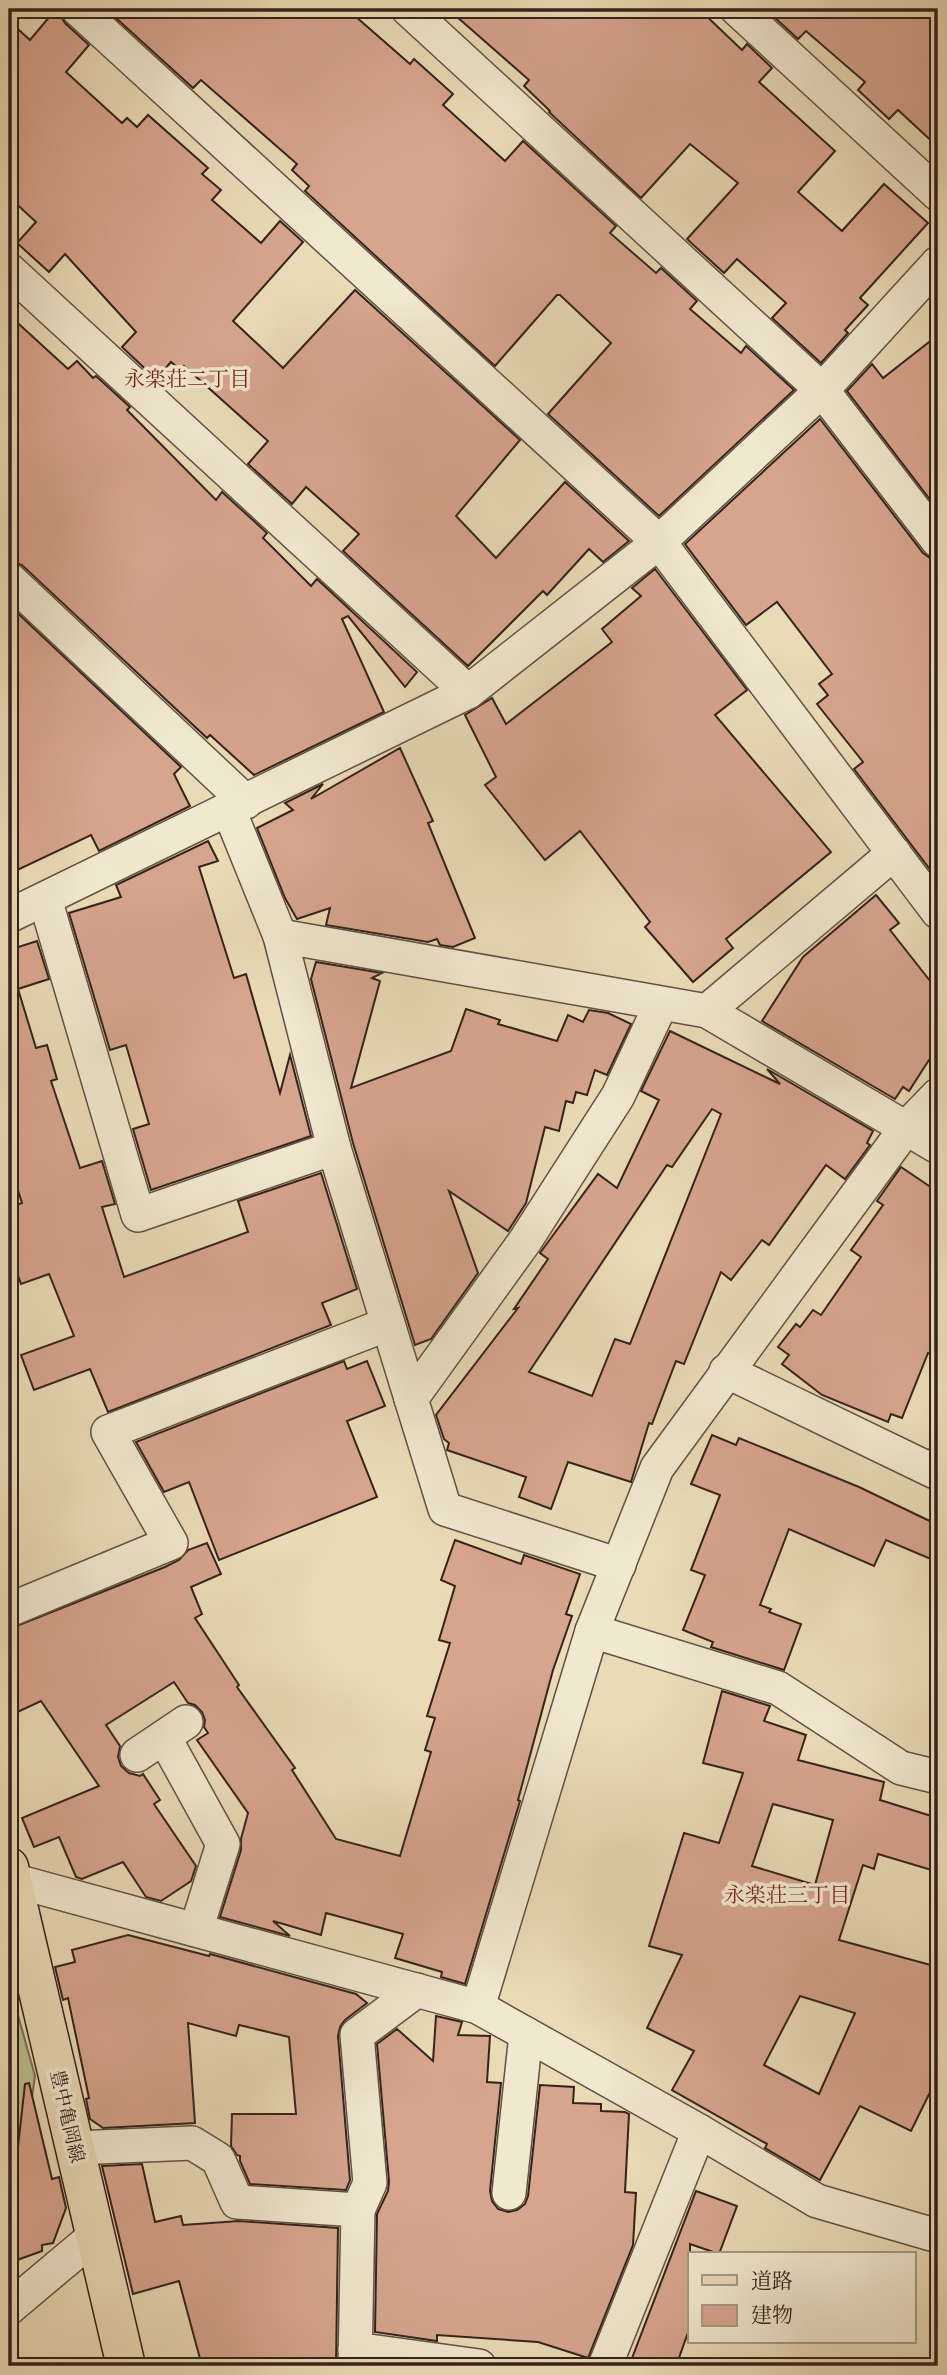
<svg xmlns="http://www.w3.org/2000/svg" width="947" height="2375" font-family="Alegreya,'Noto Serif JP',serif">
	<rect width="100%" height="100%" fill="#eadbb7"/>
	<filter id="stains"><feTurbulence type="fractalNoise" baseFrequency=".00286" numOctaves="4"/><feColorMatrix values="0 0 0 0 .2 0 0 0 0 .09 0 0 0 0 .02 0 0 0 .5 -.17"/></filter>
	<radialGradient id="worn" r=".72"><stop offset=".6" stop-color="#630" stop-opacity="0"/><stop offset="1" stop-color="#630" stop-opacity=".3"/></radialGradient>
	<path fill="#bbbf8b" stroke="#787154" stroke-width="2" d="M9,1983L35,2076L9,2262Z"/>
	<g fill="#d7a48e" stroke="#34231c" stroke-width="2" fill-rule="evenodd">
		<path d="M56,9H59L60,15L65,23L89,45L66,72L122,123L127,118L137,127L148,115L208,168L202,174L221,190L212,200L261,243L280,221L303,242L233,321L283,368L355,290L520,440L456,516L496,558L565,482L629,541L603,562L589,549L547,595L543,591L468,666L343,551L359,534L306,487L292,504L248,464L268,441L184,366L180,370L171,362L156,379L122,347L136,332L65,254L49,272L17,243L36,222L9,197V21L30,40Z"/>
		<path d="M106,9H347L410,64L414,59L453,94L443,105L505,161L523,141L616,226L610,233L656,273L661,268L697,301L690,309L741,353L746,346L794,390L659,516L548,414L611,343L560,295H557L495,366L305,191L309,186L292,170L297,164L201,80L193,88Z"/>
		<path d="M448,9H699L742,50L747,44L772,68L759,82L835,151L798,192L842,231L884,184L928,223L860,298L868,305L845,330L848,333L821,363L772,318L786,303L737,259L724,273L687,239L738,183L690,144L641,198L549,112L550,111L524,86L529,80Z"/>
		<path d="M779,9H938V147L898,110L889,119L858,90L865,82L806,31L798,39L773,16Z"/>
		<path d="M9,315L68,369L77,361L93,378L96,376L130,407L127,410L216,500L222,492L267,533L263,538L311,586L317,579L417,672L405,687L348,616L342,619L384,712L254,775L210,735L207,738L22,565L9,560Z"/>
		<path d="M938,335V510L847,391L872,364L883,378Z"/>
		<path d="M820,419L923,553L930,558L938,560V880L854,769L863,762L817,704L828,695L819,684L832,674L777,602L746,625L685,544Z"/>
		<path d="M655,569L747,690L715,715L831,852L726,939L733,948L693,982L645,927L650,922L580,831L545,860L485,785L496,777L465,715L492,698L506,724L612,642L602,629L641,596L632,588Z"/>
		<path d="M9,605L181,767L174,774L190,806L99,851L91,835L9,874Z"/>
		<path d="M400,748L433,821L428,823L475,938L453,947L440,945L437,939L428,942L326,925L330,908L297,919L285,898L257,828L293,810L285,803L323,784L311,799Z"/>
		<path d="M208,841L218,861L199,867L234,978L246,974L280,1093L290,1055L311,1136L151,1190L133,1129L149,1124L126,1045L110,1050L69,913L121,897L116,885Z"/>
		<path d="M876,895L899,923L890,930L938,991V1046L909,1091L903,1087L895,1099L762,1021L803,957Z"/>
		<path d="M37,941L49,979L18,989L36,1048L47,1045L57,1079L51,1081L80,1168L102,1161L115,1204L102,1207L124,1277L248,1232L238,1201L321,1173L357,1289L322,1303L331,1325L108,1412L90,1369L34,1390L21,1355L74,1336L49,1274L21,1284L9,1249V1208L22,1203L9,1162V950Z"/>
		<path d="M316,962L382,973L372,978L380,981L351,1088L451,1051L466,1009L500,1020L498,1024L557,1041L568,1015L583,1022L589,1010L608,1013L631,1024L607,1075L595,1070L587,1095L576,1092L573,1103L566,1101L559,1131L545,1127L526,1203L508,1231L449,1191L478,1273L431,1339L415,1345L353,1143L311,979Z"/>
		<path d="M670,1031L780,1084L767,1069L873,1131L867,1143L870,1145L845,1179L826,1165L769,1245L762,1240L731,1280L721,1272L684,1364L676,1361L652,1424L649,1423L631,1482L568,1462L551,1509L519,1497L526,1477L447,1450L449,1443L444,1439L436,1415L518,1308L514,1309L548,1259L540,1253L598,1174L617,1188L659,1100L641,1091ZM712,1109L721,1114L630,1344L615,1339L592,1396L529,1372L667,1165L672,1167Z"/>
		<path d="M901,1167L938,1192V1357L928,1353L902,1418L891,1414L888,1422L822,1395L782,1364L789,1355L778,1347L796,1324L800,1327L813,1310L821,1315L861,1257L851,1250L883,1205L877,1201Z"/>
		<path d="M344,1361L347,1369L367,1361L385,1406L347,1421L377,1497L219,1560L189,1482L164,1492L136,1442Z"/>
		<path d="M712,1435L736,1445L739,1438L859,1487L938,1525V1562L886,1540L874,1566L789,1529L760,1605L771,1609L769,1612L801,1624L784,1670L711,1647L713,1642L683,1630L705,1575L691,1570L720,1495L691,1484Z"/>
		<path d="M455,1540L521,1564L524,1555L580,1574L566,1614L572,1616L553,1670L518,1800L520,1801L465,1984L441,1977L442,1972L395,1958L403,1934L326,1913L321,1935L273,1921L290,1936L220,1917L241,1850V1839L248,1813L197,1740L208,1733L204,1727L205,1720L202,1712L195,1705L188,1703L174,1682L106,1725L120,1746L118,1757L121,1766L129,1773L140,1776L143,1774L160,1800L154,1804L196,1866L191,1881L161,1901L146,1897L123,1862L82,1879L76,1877L59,1837L34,1847L22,1818L99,1786L41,1701L9,1716V1629L165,1567L179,1560L188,1550L207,1543L221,1574L191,1587L202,1614L195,1618L239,1685L237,1687L295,1768L292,1770L336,1839L400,1856L431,1752L425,1750L435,1718L427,1716L450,1643L439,1640L455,1586L441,1580Z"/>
		<path d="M722,1691L770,1706L764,1721L806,1735L798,1760L884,1782L880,1800L938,1818V1872L878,1854L874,1869L863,1865L839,1940L938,1967V2076L911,2131L860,2106L820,2180L765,2148L767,2144L672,2090L694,2051L647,2028L682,1955L649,1946L684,1833L719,1843L743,1773L703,1763ZM773,1804L833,1820L815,1885L752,1866ZM800,1996L855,2013L819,2094L764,2065Z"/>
		<path d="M128,1935L209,1956L210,1954L356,1994L367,2003L345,2020L340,2027L338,2036L350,2180L346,2190L250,2184L240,2161V2156L237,2155L231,2146L232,2114H296L289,2037L239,2025L236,2036L188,2023L195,2123L103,2128L90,2119L86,2099L89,2098L68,1998L63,2000L55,1967L75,1962L72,1950Z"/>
		<path d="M436,2016L462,2022L458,2035L490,2036L487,2082L501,2083L490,2191L492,2201L498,2209L508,2212L517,2210L525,2204L528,2196L540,2085L574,2087L573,2103L601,2104V2111L625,2112L629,2114L625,2192L636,2193L633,2245L588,2358L538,2342L437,2335V2341L375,2332L377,2214L388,2191L389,2181L377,2044L397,2029L433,2061Z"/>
		<path d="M29,2083L52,2179L59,2177L66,2208L53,2243L42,2245V2251L9,2263V2228L25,2084Z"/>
		<path d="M142,2164L155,2222L181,2216L183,2225L239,2221L338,2228L336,2366H202L179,2281L133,2294L102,2166Z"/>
		<path d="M696,2191L737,2206L719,2254L690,2244V2327L676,2366H629Z"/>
	</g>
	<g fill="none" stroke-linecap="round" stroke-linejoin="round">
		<defs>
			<g id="minor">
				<path d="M78,9L659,542L938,912"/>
				<path d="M408,9L822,390L938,541"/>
				<path d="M737,9L938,194"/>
				<path d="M9,270L468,692"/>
				<path d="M9,579L246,802"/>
				<path d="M229,810L280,936L334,1148L445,1509L619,1565"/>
				<path d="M45,899L138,1215L334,1148"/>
				<path d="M9,916L468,692L659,542L822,390L938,263"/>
				<path d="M280,936L707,1011L938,1147"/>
				<path d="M707,1011L894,853"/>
				<path d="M726,1371L935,1472L938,1464"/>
				<path d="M411,1399L525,1241L618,1096L661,1004"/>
				<path d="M9,1610L171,1543L108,1432L388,1324"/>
				<path d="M592,1631L778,1688L901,1768L938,1777"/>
				<path d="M164,1737L223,1844L196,1930"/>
				<path d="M137,1755L186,1722"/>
				<path d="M12,1880L478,2007L699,2131L817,2201L938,2236"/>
				<path d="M478,2007L592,1631L657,1468L906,1128L938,1095"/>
				<path d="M75,2148L192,2143L218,2159L237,2202L358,2210L355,2366"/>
				<path d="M509,2193L526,2034"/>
				<path d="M358,2210L370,2183L357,2035L417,1990"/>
				<path d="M9,2308L96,2235"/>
				<path d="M355,2349L479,2366"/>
				<path d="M605,2366L699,2131"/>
			</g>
			<path id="primary" d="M9,1867L126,2366"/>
		</defs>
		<use href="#minor" stroke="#625143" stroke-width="36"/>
		<use href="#primary" stroke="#34231c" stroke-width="41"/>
		<use href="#minor" stroke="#f1e8d0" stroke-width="33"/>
		<use href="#primary" stroke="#eadbb7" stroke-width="38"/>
	</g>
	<g text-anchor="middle" stroke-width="7" stroke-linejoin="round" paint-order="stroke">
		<g font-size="19" fill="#34231c" stroke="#f1e8d0">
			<text transform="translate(68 2116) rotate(77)" y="7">豊中亀岡線</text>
		</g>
		<g font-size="21" fill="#7a1f14" stroke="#f1e8d0">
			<text x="187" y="386">永楽荘二丁目</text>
			<text x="787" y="1902">永楽荘三丁目</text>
		</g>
	</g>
	<rect width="947" height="2375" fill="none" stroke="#eadbb7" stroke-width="35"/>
	<rect x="10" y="10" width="926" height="2354" fill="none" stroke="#34231c" stroke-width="3.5"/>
	<rect x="18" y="18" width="912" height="2340" fill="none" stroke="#34231c" stroke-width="2"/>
	<rect x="688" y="2252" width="228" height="91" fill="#f1e8d0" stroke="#a59988" stroke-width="2"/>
	<rect x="702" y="2275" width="35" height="10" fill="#eadbb7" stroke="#a59988" stroke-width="2"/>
	<text x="751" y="2288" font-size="21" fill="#34231c">道路</text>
	<rect x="702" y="2305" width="35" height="21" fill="#d7a48e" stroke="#a59988" stroke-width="2"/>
	<text x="751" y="2322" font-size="21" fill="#34231c">建物</text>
	<rect width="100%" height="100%" filter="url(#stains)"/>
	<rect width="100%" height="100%" fill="url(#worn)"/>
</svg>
